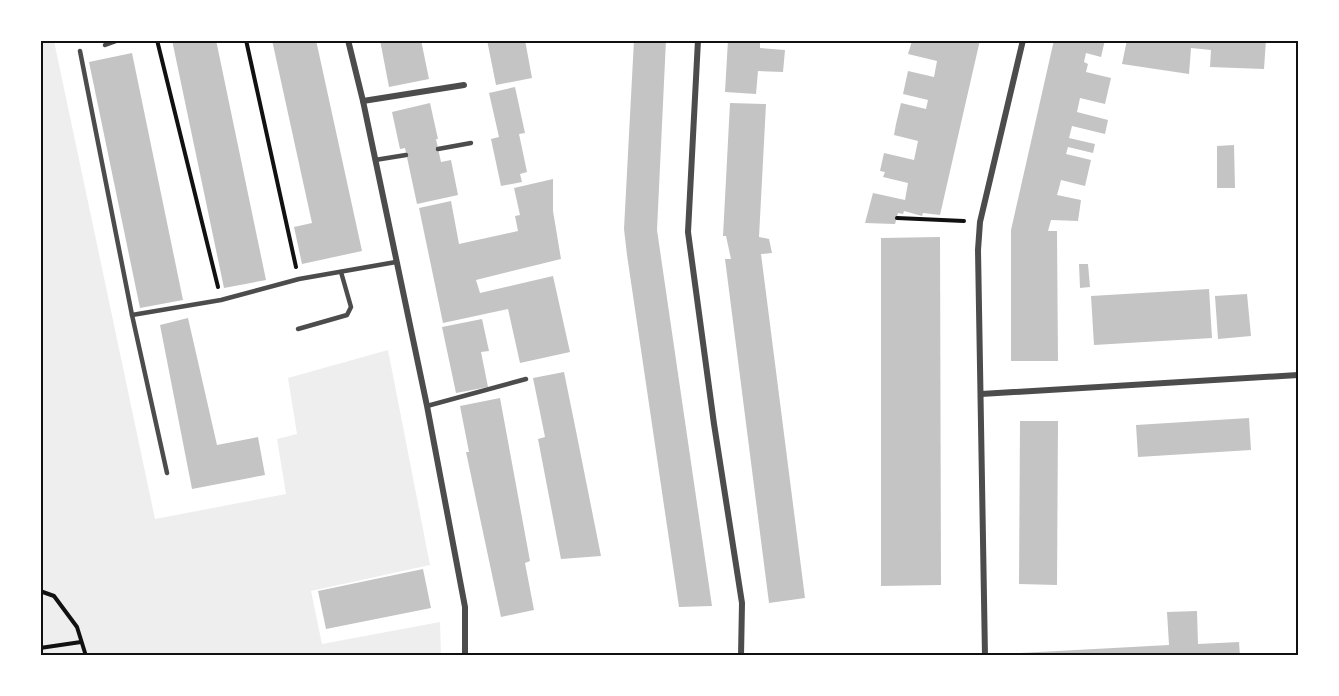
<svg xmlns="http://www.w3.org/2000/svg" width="1339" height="696" font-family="Raleway,sans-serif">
	<rect width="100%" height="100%" fill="#fff"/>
	<path fill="#eee" d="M40,41H54L155,519L286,494L277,439L297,434L288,378L388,350L430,565L311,591L322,644L440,622L441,655H41Z"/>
	<g fill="#c4c4c4">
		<path d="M172,40H216L266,280L224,288Z"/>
		<path d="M272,40H316L362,251L302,264L294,227L312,223Z"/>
		<path d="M380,40H421L429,79L389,87Z"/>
		<path d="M487,40H525L532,78L496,85Z"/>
		<path d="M634,40H666L657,230L712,606L679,607L627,255L624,229Z"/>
		<path d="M728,40H760V48L785,50L783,72L758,71L756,94L725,92Z"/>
		<path d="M915,40H980L940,215L923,213L922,216L904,211L903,214L898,213L895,224L865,223L873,193L905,200L908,183L883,177L885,172L880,171L884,153L914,160L918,141L894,135L896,124L901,103L926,109L928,100L903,94L908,71L934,77L937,61L908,54L912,41Z"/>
		<path d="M1054,40H1105L1101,57L1086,53L1084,62L1088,64L1086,72L1111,78L1105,104L1080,98L1077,112L1108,120L1105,134L1072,126L1069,138L1095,144L1093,153L1068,147L1066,154L1091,160L1085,186L1061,180L1059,188L1057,195L1081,200L1078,221L1051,220L1048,231H1057L1058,361H1011V230Z"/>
		<path d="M1127,40H1266L1264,69L1210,67L1211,50L1191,48L1189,74L1122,64Z"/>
		<path d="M132,53L183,300L140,308L89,62Z"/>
		<path d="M515,87L525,133L519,134L527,172L520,174L522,182L501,186L491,139L499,137L489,93Z"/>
		<path d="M430,103L438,139H436L441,162L451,160L458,195L417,204L405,148L400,149L392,112Z"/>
		<path d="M730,103L766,104L759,237L769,239L772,253L761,254L805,598L769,603L725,259H731L726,236H723Z"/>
		<path d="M1234,145L1235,188H1217V146Z"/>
		<path d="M553,179V211L561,259L476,280L480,293L553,276L570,352L520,363L508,309L443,323L419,208L451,201L459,244L518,231L515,216L520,215L514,188Z"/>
		<path d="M940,237L941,585L881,586V238Z"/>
		<path d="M1079,264H1088L1090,287L1080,288Z"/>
		<path d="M1209,289L1212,338L1094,345L1091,296Z"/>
		<path d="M1247,294L1251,336L1218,339L1215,296Z"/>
		<path d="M188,318L217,445L258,437L265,475L192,489L160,325Z"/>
		<path d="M482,319L489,351L481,352L488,387L456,393L442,327Z"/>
		<path d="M564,372L576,431L601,556L561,559L538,439L545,437L533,378Z"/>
		<path d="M500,398L530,561L525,563L534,610L501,617L466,452H469L460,406Z"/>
		<path d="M1249,418L1251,450L1138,457L1136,425Z"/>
		<path d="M1020,421H1058L1057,585L1019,584Z"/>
		<path d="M423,569L431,608L326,629L318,591Z"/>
		<path d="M1197,611L1198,644L1239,642L1240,656H1020V653L1169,645L1167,612Z"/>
	</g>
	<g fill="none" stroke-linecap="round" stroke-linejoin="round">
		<g stroke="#111" stroke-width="4">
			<path d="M157,40L218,287"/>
			<path d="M246,40L296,267"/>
			<path d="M897,218L964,221"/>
			<path d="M40,591L54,596L77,627L86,656"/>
			<path d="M40,648L81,642"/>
		</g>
		<g stroke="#4c4c4c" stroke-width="4.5">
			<path d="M105,45L119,40"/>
			<path d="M80,51L132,315L167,473"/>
			<path d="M438,149L471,143"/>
			<path d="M375,160L406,155"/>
			<path d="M132,315L221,300L299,279L396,262"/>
			<path d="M298,329L347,315L351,307L341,272"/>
			<path d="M427,406L526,379"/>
		</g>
		<g stroke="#4c4c4c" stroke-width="6">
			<path d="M348,40L363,101L427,406L465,607V656"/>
			<path d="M698,40L688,232L714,424L742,603L741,656"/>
			<path d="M363,101L464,85"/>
			<path d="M981,394L1298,375"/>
			<path d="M985,656L978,250L980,222L1023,40"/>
		</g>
	</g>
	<rect width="1339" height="696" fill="none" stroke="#ffffff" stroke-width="84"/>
	<rect x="42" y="42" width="1255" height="612" fill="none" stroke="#111" stroke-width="2"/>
</svg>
